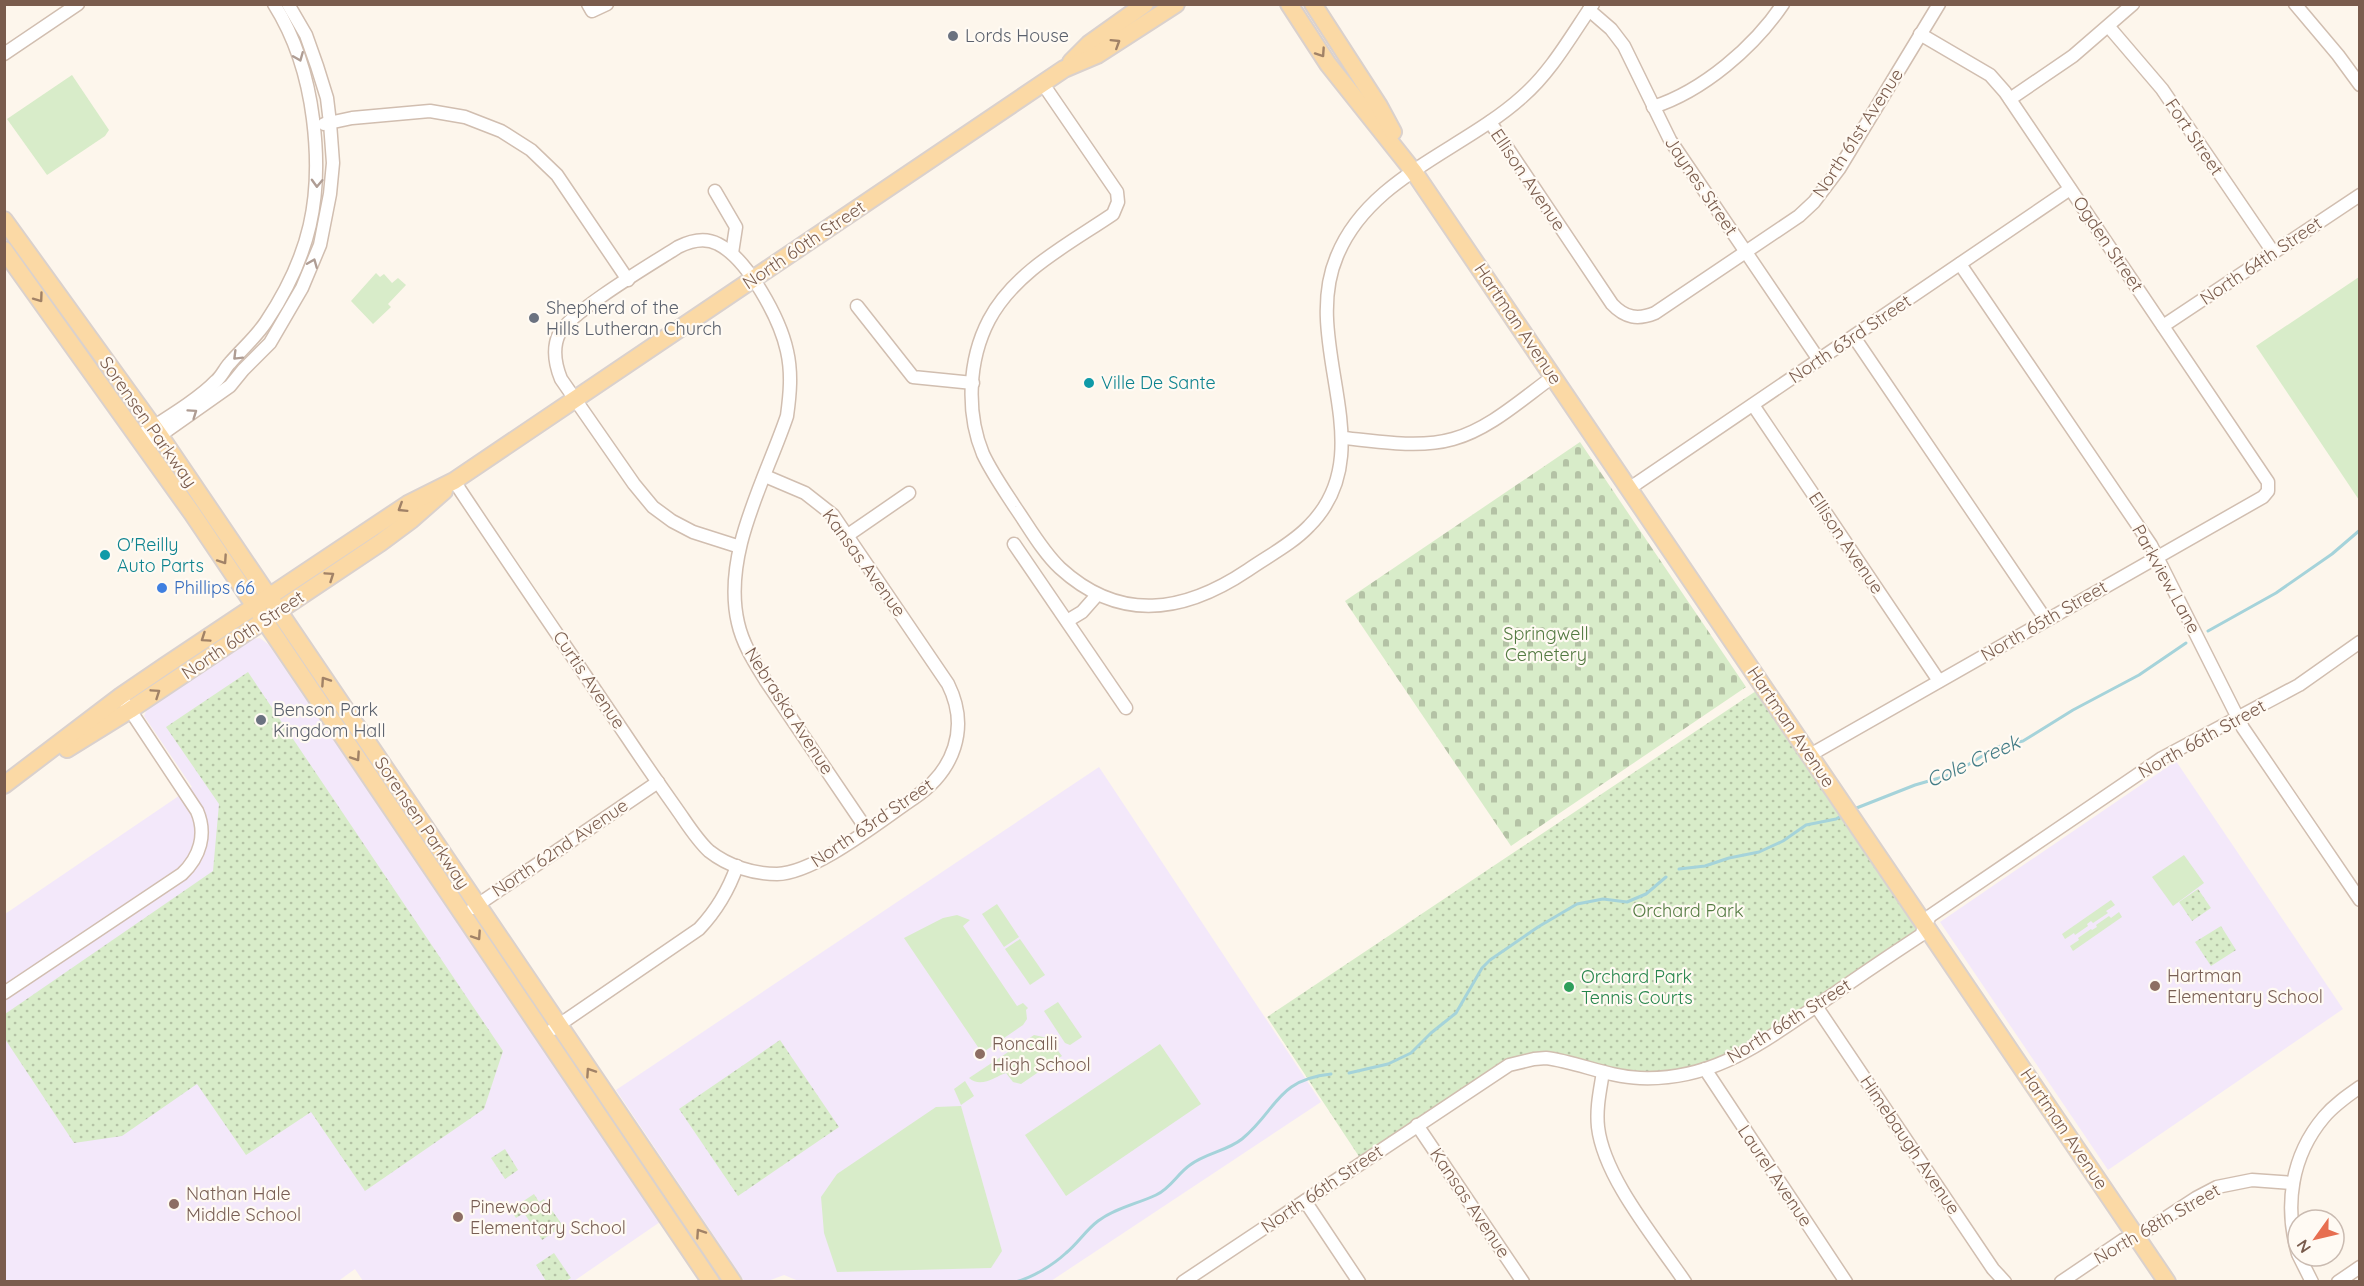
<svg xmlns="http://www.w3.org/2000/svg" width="2364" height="1286" font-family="Quicksand,sans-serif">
	<defs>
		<pattern id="cemetery-stones" width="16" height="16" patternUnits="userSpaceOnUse" patternTransform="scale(1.5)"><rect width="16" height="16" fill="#d8ecc9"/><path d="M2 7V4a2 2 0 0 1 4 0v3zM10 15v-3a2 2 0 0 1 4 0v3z" fill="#b4c2a5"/></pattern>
		<pattern id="park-dots" width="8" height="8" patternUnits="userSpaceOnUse" patternTransform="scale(1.5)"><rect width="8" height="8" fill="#d8ecc9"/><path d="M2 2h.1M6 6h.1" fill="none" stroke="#b4c2a5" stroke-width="1.8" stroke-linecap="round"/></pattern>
	</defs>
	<rect width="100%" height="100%" fill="#fdf6ec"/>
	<g fill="#f3e8fa">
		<path d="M260,638L269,645L660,1222L574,1281H363L355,1269L337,1282H5V914L192,787L144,716L147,709L241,645L254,639Z"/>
		<path d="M2176,761L2343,1009L2108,1170L1940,922Z"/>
		<path d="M1099,767L1321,1102L1051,1281L801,1282L784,1275L768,1281L745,1282L616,1090Z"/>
	</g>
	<g fill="#d8ecc9">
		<path d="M72,75L109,130L105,136L47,175L7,119Z"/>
		<path d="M376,273L380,277L384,274L392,283L398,278L406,285L388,304L391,307L373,324L351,301Z"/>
		<path d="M2359,277V500L2256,346Z"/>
		<path d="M2184,855L2204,883L2173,906L2152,877Z"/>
		<path d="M2111,900L2115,905L2106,911L2108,913L2093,923L2091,921L2087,924L2088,926L2075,935L2074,933L2065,939L2062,934Z"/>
		<path d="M997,904L1019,937L1004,947L982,914Z"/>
		<path d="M2119,912L2122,917L2073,951L2070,946L2079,940L2078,938L2091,929L2092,930L2097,927L2096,925L2109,916L2111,918Z"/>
		<path d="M957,915L970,920L963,926L1017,1006L1023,1003L1028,1008L1026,1010L1027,1019L1023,1025L982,1053L904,938L943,918Z"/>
		<path d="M1020,939L1045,975L1030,985L1005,949Z"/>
		<path d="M1058,1002L1082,1037L1070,1045L1065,1043L1044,1011Z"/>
		<path d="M1034,1035L1048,1038L1062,1056L1021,1084L1013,1082L1006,1073C996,1076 981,1089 969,1078Z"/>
		<path d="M1160,1044L1201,1104L1066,1196L1025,1135Z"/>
		<path d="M965,1081L974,1096L961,1105L954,1089Z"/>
		<path d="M961,1106L1002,1251L991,1268L837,1272L824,1233L821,1197L837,1174L936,1107Z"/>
	</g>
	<path fill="url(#cemetery-stones)" d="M1580,442L1746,687L1511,846L1345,601Z"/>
	<g fill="url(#park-dots)">
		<path d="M248,672L503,1051L484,1109L365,1191L311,1112L246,1155L197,1084L122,1136L74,1143L5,1039V1014L213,871L219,804L166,727Z"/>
		<path d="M1759,689L1918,927L1913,934L1750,1045L1704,1065L1670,1072L1636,1073L1526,1055L1497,1065L1360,1158L1267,1017Z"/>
		<path d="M2198,889L2211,908L2192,921L2179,902Z"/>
		<path d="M2221,926L2236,950L2211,966L2195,942Z"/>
		<path d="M780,1040L839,1127L738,1196L679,1109Z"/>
		<path d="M505,1149L518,1170L505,1179L491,1158Z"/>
		<path d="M534,1194L539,1202L544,1199L563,1226L542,1240L524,1213L516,1218L510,1210Z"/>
		<path d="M554,1253L571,1278L566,1281H546L536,1265Z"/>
	</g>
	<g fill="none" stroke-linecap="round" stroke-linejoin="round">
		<g stroke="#a5d3da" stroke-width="3">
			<path d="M2208,631L2276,593L2332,554L2360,530"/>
			<path d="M1854,809L1915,785L1953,774L1997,747L2023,741L2073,710L2139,675L2186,643"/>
			<path d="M1679,869L1705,866L1729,858L1759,852L1783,841L1806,825L1836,819L1843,815"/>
			<path d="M1349,1073L1388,1064L1411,1053L1431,1033L1456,1013L1482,968L1490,960L1538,927L1577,904L1603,899L1627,902L1646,894L1666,877"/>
			<path d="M1015,1282C1032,1278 1053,1265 1066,1253C1078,1243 1086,1230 1098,1221C1115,1208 1137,1204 1156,1195C1171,1188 1177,1174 1190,1165C1206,1153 1227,1151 1242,1139C1278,1109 1276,1080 1331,1074"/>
		</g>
		<defs>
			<g id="minor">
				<path d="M588,4L592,11L607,4"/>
				<path d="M2295,4L2338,55L2360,85"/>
				<path d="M1589,10L1611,29L1624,46L1670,140L1819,360"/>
				<path d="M2109,27L2162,89L2273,252"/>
				<path d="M4,54L78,4"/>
				<path d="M1043,84L1117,192L1118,202L1113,214C1069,244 1015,271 989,320C968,360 966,413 983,454C992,473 1004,490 1015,507C1029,527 1042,551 1060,568C1120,623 1184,613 1248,570C1268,556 1292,544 1309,526C1385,450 1299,345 1337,256C1369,177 1462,151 1522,97C1551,72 1571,36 1593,4"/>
				<path d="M2010,99L2073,56L2133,4"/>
				<path d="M1653,107C1703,91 1754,47 1783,4"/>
				<path d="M1490,122L1612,304C1625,318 1638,320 1655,313L1799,216L1814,202L1839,169L1939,4"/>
				<path d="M324,124L352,118L430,111L465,117L501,131L531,150L557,175L628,280"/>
				<path d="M715,191L736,227L732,253"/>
				<path d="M1960,264L2151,545L2243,728L2360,900"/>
				<path d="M857,306L913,377L973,383"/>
				<path d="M2163,326L2360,195"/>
				<path d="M1854,337L2046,620"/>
				<path d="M1753,405L1939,681"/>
				<path d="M139,436C162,421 198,400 216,381C222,376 225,368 230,363C242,349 256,337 266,322C310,256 323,198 313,119C308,79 296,39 274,4"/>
				<path d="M1343,438C1378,441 1418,449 1453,439C1490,429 1523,398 1554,376"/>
				<path d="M145,446L230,386L243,370L270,343L302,288L320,245L330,194L333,163L330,123L327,98L317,66L306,35L288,4"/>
				<path d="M454,481C511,567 569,651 627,737C643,761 659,784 676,808C686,822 696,839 709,851C728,866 753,874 777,874C816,873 881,820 914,798C954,771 970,728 948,684L833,515L805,493L765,476"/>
				<path d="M1630,488L2070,189"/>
				<path d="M848,535L909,493"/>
				<path d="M1014,544L1126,708"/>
				<path d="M740,547L693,532L672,521L653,507L634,484L561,379C555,364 552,349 559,334C570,312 653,263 678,247C690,241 705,237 718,244C748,259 780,319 787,351C792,373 790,394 787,416C765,481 722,554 738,623C743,645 755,663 766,681L867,830"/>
				<path d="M1067,621L1082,612L1097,595"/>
				<path d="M1810,755L2263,497L2268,491V482L2005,92L1990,75L1920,34"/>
				<path d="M473,908L658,782"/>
				<path d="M4,993L182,874C200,857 207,834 197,811L126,704"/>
				<path d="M1816,1006L1993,1269L2005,1282"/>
				<path d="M553,1029L699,929C716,911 729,889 737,866"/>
				<path d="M1705,1069L1846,1282"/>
				<path d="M1603,1072C1600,1091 1596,1108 1598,1127C1604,1178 1656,1239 1685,1282"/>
				<path d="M1417,1125L1523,1282"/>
				<path d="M1305,1201L1359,1282"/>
				<path d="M2298,1254C2284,1206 2291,1156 2324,1117C2334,1105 2347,1096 2360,1087"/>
				<path d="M2299,1256L2312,1282"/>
				<path d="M1183,1282L1509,1065L1534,1059L1546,1058C1578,1062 1608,1077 1640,1078C1713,1081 1761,1043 1818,1005C1852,981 1886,958 1921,935L1930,916L2162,758L2299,685L2360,642"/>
				<path d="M2061,1282L2123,1240L2147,1230L2196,1198L2217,1187L2252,1180L2293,1183"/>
				<path d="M2338,1282L2360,1267"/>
			</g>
			<g id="major">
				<path d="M1289,4L1328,64L1414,172L2167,1282"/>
				<path d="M1313,4L1379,106L1393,132"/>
				<path d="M1071,62L1089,44L1145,4"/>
				<path d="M4,220L160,436L733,1282"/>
				<path d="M4,250L192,513L711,1282"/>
				<path d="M67,749L130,710L380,543L411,520L444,491"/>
				<path d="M4,785L121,696L165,666L408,504L454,481L1064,69L1097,55L1176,4"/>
			</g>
		</defs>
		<use href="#minor" stroke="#d1beb0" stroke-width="15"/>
		<use href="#major" stroke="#dad1cd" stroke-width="20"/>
		<use href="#minor" stroke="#fff" stroke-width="12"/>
		<use href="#major" stroke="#fbd9a5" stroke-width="16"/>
	</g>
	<defs><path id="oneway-chevron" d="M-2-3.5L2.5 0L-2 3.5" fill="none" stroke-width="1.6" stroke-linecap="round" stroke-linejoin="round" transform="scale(1.5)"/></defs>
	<g stroke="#a18267">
		<use href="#oneway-chevron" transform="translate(1116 43) rotate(-32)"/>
		<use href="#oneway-chevron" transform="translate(1321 53) rotate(56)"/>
		<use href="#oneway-chevron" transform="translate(39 298) rotate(54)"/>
		<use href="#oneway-chevron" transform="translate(402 508) rotate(148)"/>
		<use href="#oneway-chevron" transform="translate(223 560) rotate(56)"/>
		<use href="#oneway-chevron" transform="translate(330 576) rotate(-34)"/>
		<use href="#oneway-chevron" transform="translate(205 638) rotate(146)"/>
		<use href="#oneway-chevron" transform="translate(325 681) rotate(-124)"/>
		<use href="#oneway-chevron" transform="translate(156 693) rotate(-34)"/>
		<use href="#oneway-chevron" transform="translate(356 757) rotate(56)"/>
		<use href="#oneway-chevron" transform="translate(477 936) rotate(56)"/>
		<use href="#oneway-chevron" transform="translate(590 1072) rotate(-124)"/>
		<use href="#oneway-chevron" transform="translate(700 1233) rotate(-124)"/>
	</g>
	<g stroke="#af9d94">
		<use href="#oneway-chevron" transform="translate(299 57) rotate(68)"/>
		<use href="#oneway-chevron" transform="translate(317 183) rotate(92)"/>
		<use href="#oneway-chevron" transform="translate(313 263) rotate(-68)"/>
		<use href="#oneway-chevron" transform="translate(237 356) rotate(135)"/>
		<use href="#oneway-chevron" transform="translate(193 413) rotate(-35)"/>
	</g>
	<g fill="#6b7280" stroke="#fffaf3" stroke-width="2">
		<circle cx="953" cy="36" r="6"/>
		<circle cx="534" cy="318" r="6"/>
		<circle cx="261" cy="720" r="6"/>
	</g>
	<g fill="#0f9aa8" stroke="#fffaf3" stroke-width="2">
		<circle cx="1089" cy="383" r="6"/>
		<circle cx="105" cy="555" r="6"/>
	</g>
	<circle fill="#3f7fe0" stroke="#fffaf3" stroke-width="2" cx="162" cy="588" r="6"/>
	<g fill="#8d6e63" stroke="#fffaf3" stroke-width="2">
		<circle cx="2155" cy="986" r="6"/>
		<circle cx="980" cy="1054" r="6"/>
		<circle cx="174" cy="1204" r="6"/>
		<circle cx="458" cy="1217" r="6"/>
	</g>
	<circle fill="#2e9e5b" stroke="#fffaf3" stroke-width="2" cx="1569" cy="987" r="6"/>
	<g text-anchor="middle" stroke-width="4.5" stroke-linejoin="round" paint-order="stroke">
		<g font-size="18" fill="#5b616d" stroke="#fffaf3" text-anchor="start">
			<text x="965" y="42">Lords House</text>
			<text x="546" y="314">Shepherd of the<tspan x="546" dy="21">Hills Lutheran Church</tspan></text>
			<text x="273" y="716">Benson Park<tspan x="273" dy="21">Kingdom Hall</tspan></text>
		</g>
		<g font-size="18" fill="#7a5c4d" stroke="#fffaf3">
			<text transform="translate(1858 133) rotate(-57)" y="6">North 61st Avenue</text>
			<text transform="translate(2194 137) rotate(56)" y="6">Fort Street</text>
			<text transform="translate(1528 180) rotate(56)" y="6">Ellison Avenue</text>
			<text transform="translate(1701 186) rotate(56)" y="6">Jaynes Street</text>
			<text transform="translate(2108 244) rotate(56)" y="6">Ogden Street</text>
			<text transform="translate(804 245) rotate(-34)" y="6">North 60th Street</text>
			<text transform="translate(2261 261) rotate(-34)" y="6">North 64th Street</text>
			<text transform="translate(1518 324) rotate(56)" y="6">Hartman Avenue</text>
			<text transform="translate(1850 339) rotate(-34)" y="6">North 63rd Street</text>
			<text transform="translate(148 422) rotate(55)" y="6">Sorensen Parkway</text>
			<text transform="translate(1846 543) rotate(56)" y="6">Ellison Avenue</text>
			<text transform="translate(864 563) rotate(54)" y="6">Kansas Avenue</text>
			<text transform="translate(2166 579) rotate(61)" y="6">Parkview Lane</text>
			<text transform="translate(2044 621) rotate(-30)" y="6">North 65th Street</text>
			<text transform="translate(243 635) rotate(-34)" y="6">North 60th Street</text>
			<text transform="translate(589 680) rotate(56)" y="6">Curtis Avenue</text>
			<text transform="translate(789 711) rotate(57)" y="6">Nebraska Avenue</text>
			<text transform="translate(1791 727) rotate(56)" y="6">Hartman Avenue</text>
			<text transform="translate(2202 739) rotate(-29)" y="6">North 66th Street</text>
			<text transform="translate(422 823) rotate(56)" y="6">Sorensen Parkway</text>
			<text transform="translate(872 823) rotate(-34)" y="6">North 63rd Street</text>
			<text transform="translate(560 848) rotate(-34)" y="6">North 62nd Avenue</text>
			<text transform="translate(1789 1021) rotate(-32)" y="6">North 66th Street</text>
			<text transform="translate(2064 1129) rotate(56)" y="6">Hartman Avenue</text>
			<text transform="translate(1910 1145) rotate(56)" y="6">Himebaugh Avenue</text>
			<text transform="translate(1775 1176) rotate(56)" y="6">Laurel Avenue</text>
			<text transform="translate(1322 1189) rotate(-34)" y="6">North 66th Street</text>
			<text transform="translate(1470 1203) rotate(56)" y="6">Kansas Avenue</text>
			<text transform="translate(2157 1224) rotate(-30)" y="6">North 68th Street</text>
		</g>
		<g font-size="18" fill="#0d838f" stroke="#fffaf3" text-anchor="start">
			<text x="1101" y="389">Ville De Sante</text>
			<text x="117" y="551">O'Reilly<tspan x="117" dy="21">Auto Parts</tspan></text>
		</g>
		<g font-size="18" fill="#366cbe" stroke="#fffaf3" text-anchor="start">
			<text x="174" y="594">Phillips 66</text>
		</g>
		<g font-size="18" fill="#537a41" stroke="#fffaf3">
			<text x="1546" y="640">Springwell<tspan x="1546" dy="21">Cemetery</tspan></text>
			<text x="1688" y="917">Orchard Park</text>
		</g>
		<g font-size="18" fill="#785e54" stroke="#fffaf3" text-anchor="start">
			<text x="2167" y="982">Hartman<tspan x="2167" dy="21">Elementary School</tspan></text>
			<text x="992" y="1050">Roncalli<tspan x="992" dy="21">High School</tspan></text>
			<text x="186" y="1200">Nathan Hale<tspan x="186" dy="21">Middle School</tspan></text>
			<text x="470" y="1213">Pinewood<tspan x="470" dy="21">Elementary School</tspan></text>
		</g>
		<g font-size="18" fill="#27864d" stroke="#fffaf3" text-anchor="start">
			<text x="1581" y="983">Orchard Park<tspan x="1581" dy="21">Tennis Courts</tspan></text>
		</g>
		<g font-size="20" font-style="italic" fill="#437c86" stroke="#fffaf3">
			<text transform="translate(1973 761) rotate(-24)" y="7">Cole Creek</text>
		</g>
	</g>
	<rect width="2364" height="1286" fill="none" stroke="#7a5c4d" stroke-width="12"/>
	<g transform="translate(2316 1238) rotate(236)"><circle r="28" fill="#fffaf3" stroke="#cabbb1" stroke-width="1.5"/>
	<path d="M0-4.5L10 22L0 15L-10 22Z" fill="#e76f51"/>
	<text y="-9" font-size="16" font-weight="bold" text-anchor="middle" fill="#7a5c4d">N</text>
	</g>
</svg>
